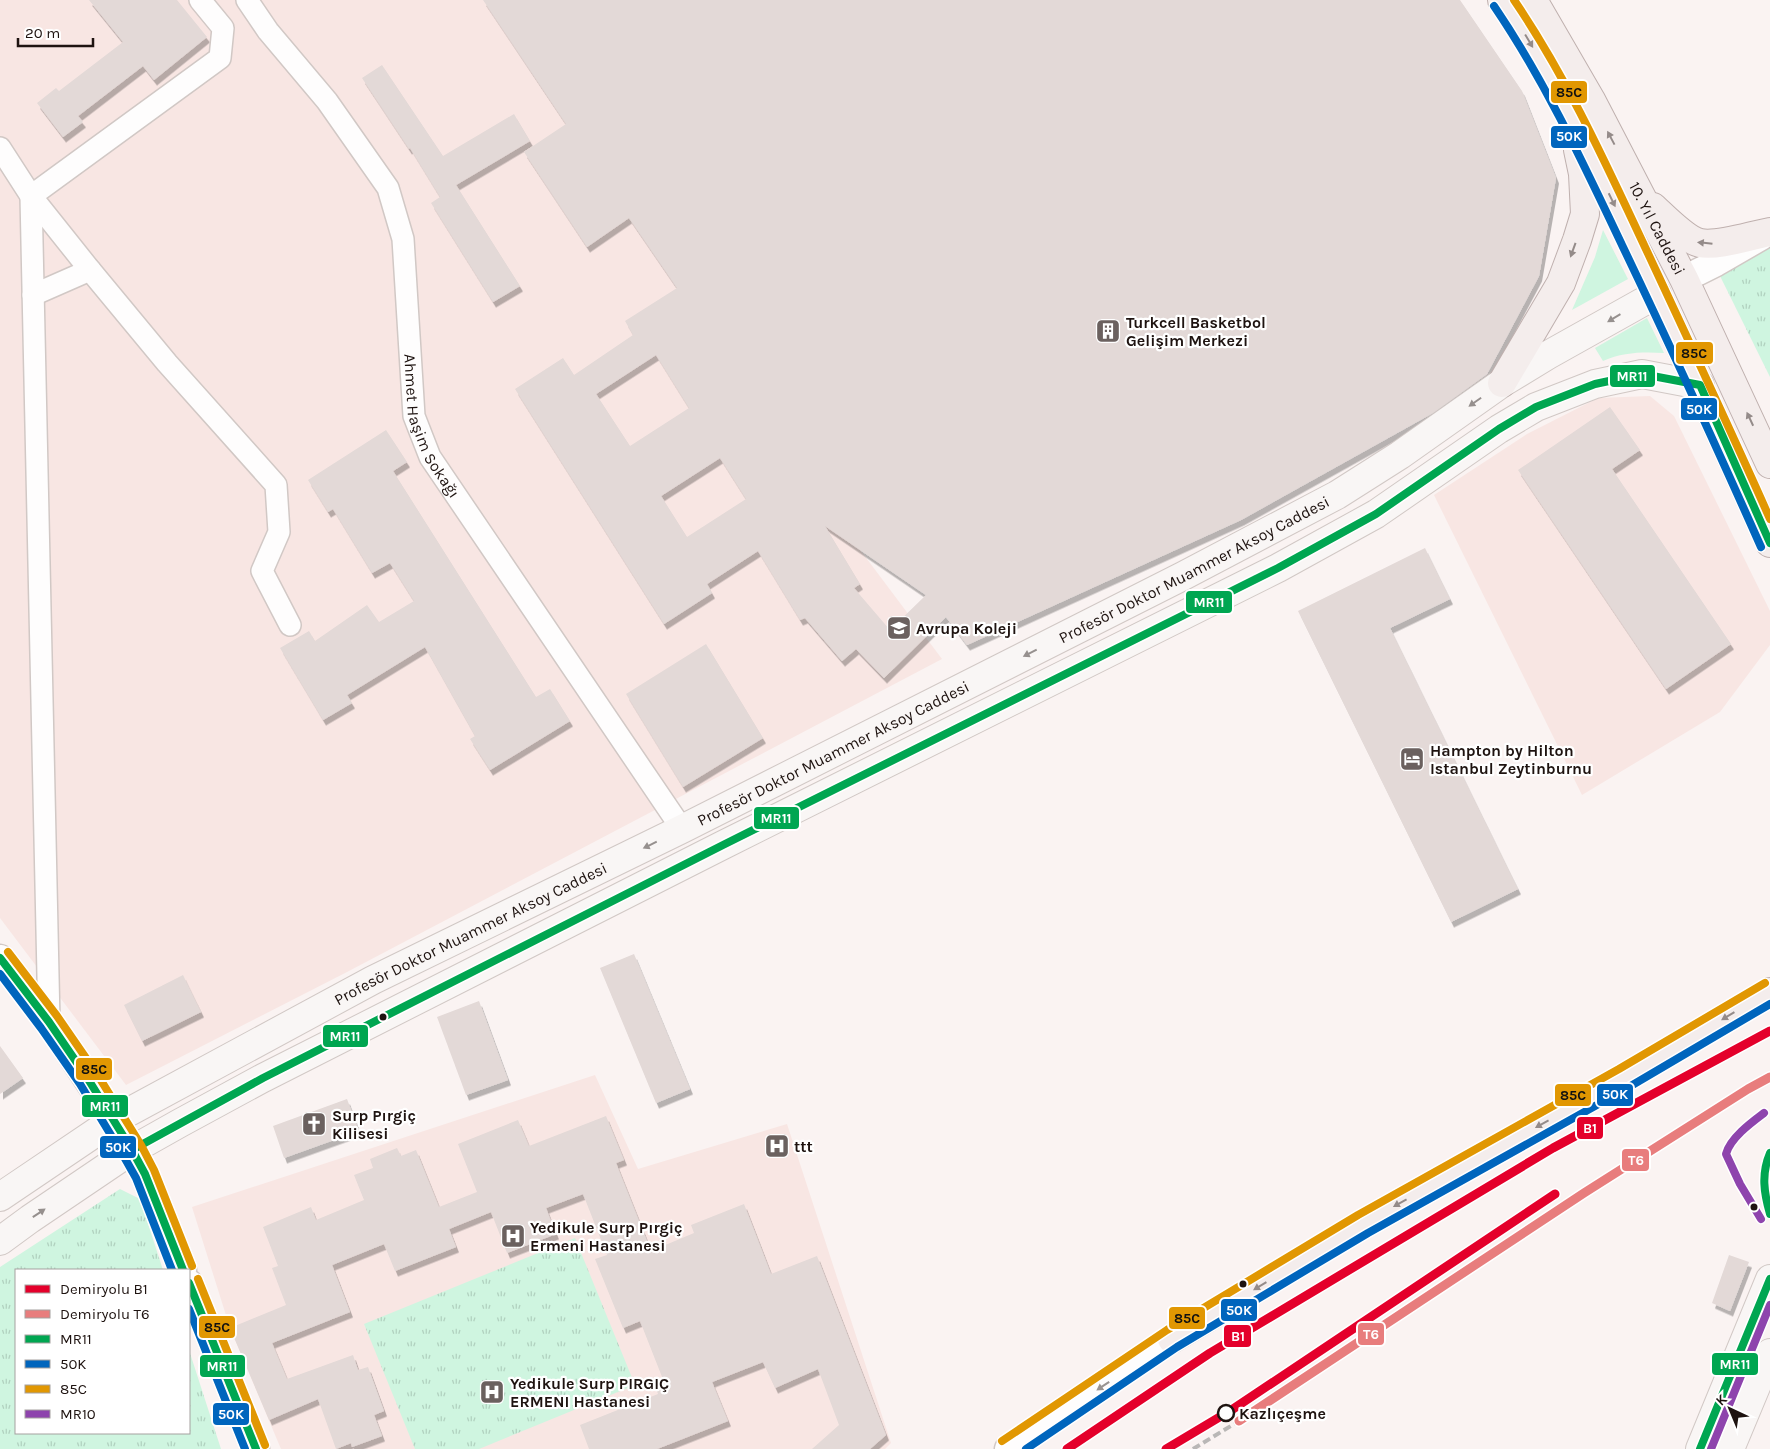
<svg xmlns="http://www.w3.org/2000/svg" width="1770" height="1449" font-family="Karla,sans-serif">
	<defs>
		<pattern id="park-tufts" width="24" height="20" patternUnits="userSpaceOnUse" patternTransform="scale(1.25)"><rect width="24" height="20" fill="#cff5e0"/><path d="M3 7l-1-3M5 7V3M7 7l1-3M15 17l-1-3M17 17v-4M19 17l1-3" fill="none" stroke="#b1d1bf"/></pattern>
		<filter id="shadow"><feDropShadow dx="3" dy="5.5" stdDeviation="0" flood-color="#0004"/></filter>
	</defs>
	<rect width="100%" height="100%" fill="#faf3f2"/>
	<g fill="#f8e6e3">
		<path d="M0,0H489L834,515L942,659L347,972L126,1085L0,918Z"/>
		<path d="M1650,396L1674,416L1770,611V645L1720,712L1582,795L1434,495L1527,434L1598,398Z"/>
		<path d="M595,1075L638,1169L787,1124L891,1443L885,1449H281L230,1328L192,1207Z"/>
	</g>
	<g fill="#cff5e0">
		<path d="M1603,230L1628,279L1572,310L1595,257Z"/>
		<path d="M1647,318L1664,353C1643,352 1623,352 1603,361L1595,348Z"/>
	</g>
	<g fill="url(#park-tufts)">
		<path d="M1770,245V377L1719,274Z"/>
		<path d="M120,1189L140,1199L163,1270H16V1433H189V1350L221,1449H0V1267Z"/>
		<path d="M575,1238L635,1385L479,1449H415L364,1324Z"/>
	</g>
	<g fill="#e3d9d7" fill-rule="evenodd" filter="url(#shadow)">
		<path d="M89,0H177L207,37L154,80L143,66L78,116L83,122L63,137L37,103L56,88L59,91L123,42Z"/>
		<path d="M483,0H1460L1522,91L1556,178L1539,276L1487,374L1433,413L1241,520L967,645L946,617L884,678L856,649L842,661L805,618L800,620L758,551L707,584L712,593L664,624L515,389L563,358L574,375L633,335L625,321L677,288L629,218L587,247L524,152L566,124ZM656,355L689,408L630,446L596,394ZM720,458L746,499L687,537L661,496ZM825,526L926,595L890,630L854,588L860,584Z"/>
		<path d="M382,65L443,156L514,114L530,141L456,185L520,286L493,302L431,203L440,197L410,148L409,149L362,78Z"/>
		<path d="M1610,407L1640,450L1612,469L1731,644L1666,689L1518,470Z"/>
		<path d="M386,430L407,462L393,471L536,697L550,689L570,721L490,770L470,739L475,736L425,647L347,695L352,703L323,720L280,648L309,631L315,641L367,605L379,622L414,601L390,563L372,573L333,509L328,512L308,480Z"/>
		<path d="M1425,548L1450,599L1390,628L1518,889L1451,922L1298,611Z"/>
		<path d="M706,644L763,738L683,787L626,694Z"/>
		<path d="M634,954L690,1089L656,1103L600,968Z"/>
		<path d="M183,975L201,1012L142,1041L124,1005Z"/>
		<path d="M479,1001L508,1080L466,1095L437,1017Z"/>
		<path d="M0,1046L23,1078L0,1094Z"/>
		<path d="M347,1099L359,1131L284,1158L273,1126Z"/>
		<path d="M606,1116L624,1160L616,1163L651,1251L694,1233L691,1225L744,1204L771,1274L817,1256L886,1435L870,1449H812L839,1425L818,1369L775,1388L763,1362L712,1382L728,1421L657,1449H589L580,1425L658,1394L657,1391L666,1387L640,1321L623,1328L595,1259L607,1255L583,1194L546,1208L556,1234L507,1253L491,1212L449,1229L456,1247L395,1271L384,1244L332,1265L350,1312L272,1343L287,1379L353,1355L358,1370L368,1367L384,1411L374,1415L382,1436L352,1447L351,1443L336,1449L318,1399L269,1420L230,1328L286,1305L272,1268L278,1266L263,1227L311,1207L316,1220L364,1200L354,1175L373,1168L370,1159L397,1148L401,1156L416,1150L439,1207L477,1192L458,1144L518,1120L529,1146Z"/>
		<path d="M1729,1255L1749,1262L1730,1311L1712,1303Z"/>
	</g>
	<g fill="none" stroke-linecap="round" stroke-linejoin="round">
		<defs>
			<g id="minor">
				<path id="s1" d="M247,0L268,31L327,101L388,188L403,239L414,416L430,457L682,829"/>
				<path d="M0,148L31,196L90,270"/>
				<path d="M33,295L90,270L167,363L276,485L279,532L262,571L290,625"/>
				<path d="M49,1022L31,196L220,58L223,28L200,0"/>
			</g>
			<g id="tertiary">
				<path d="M1684,279L1716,263L1761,237"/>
				<path d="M0,958L49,1022L114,1120"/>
				<path d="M132,1150L145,1174L183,1270"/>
				<path d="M189,1283L256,1449"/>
				<path d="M1008,1449L1172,1339"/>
			</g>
			<g id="secondary">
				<path id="s2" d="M0,1197L114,1120L373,980L682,829L1183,576L1337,495L1400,455L1502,383L1548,355L1657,294"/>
				<path d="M0,1241L30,1219L132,1150L180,1123L263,1078L723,845L1278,568L1376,514L1499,429L1536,407L1595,384L1642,374L1700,385"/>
				<path d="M1700,1449L1770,1279"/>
				<path d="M1730,1449L1770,1353"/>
			</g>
			<g id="primary">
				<path d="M1502,0C1548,65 1581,138 1616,209C1669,320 1720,431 1770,543"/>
				<path id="s3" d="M1533,0L1591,100L1684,279L1770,464"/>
				<path d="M1653,207C1664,217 1686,240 1700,243C1717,247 1752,235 1770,232"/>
				<path d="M1502,383L1561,283L1577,240L1585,214L1583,174L1578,150"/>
				<path d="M1172,1339L1363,1224L1624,1078L1770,992"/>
			</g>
		</defs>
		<use href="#minor" stroke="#d1c8c5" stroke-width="24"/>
		<use href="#tertiary" stroke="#d1c8c5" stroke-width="29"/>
		<use href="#secondary" stroke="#d1c8c5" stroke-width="30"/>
		<use href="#primary" stroke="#bfb0ae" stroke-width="30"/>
		<use href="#minor" stroke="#fefdfd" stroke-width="21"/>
		<use href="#tertiary" stroke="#fefdfd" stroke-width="26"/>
		<use href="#secondary" stroke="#f9f6f5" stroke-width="28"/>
		<use href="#primary" stroke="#f4edec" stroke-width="28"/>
		<path stroke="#b9b7b6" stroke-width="4" stroke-dasharray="8 4" stroke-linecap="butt" d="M1193,1449L1239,1421"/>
		<defs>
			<g id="bus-1">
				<path d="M0,958L49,1022L88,1079L132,1150L145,1174L183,1270"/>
				<path d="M132,1150L263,1078L723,845L1278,568L1376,514L1499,429L1536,407L1595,384L1642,374L1700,385L1770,543"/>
				<path d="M1770,1153C1761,1174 1764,1193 1770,1214"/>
				<path d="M189,1283L256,1449"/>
				<path d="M1700,1449L1770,1279"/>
			</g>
			<g id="bus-2">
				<path d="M1494,6C1545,81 1583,163 1622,245C1670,345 1716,446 1761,547"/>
				<path d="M0,974L41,1028L80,1084L123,1155L136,1178L172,1270"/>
				<path d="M189,1309L245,1449"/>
				<path d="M1026,1449L1177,1347L1368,1233L1629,1087L1770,1004"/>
			</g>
			<g id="bus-3">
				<path d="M1514,0C1563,72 1600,151 1637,230C1682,326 1727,422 1770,519"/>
				<path d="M8,952L57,1016L97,1074L141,1145L154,1170L192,1266"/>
				<path d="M198,1279L265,1445"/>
				<path d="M1002,1441L1167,1330L1358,1215L1619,1069L1765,983"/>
			</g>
			<g id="bus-4">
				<path d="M1761,1219L1740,1184L1726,1154C1730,1138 1752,1122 1764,1113"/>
				<path d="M1711,1449L1770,1305"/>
			</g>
		</defs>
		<use href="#bus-1" stroke="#fff" stroke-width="11"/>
		<use href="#bus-2" stroke="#fff" stroke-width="11"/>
		<use href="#bus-3" stroke="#fff" stroke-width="11"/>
		<use href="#bus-4" stroke="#fff" stroke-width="11"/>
		<use href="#bus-1" stroke="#00a651" stroke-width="8"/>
		<use href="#bus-2" stroke="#0065bd" stroke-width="8"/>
		<use href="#bus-3" stroke="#e19702" stroke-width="8"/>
		<use href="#bus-4" stroke="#8e44ad" stroke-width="8"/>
		<defs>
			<g id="rail-1">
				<path d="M1067,1449L1210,1353L1553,1148L1770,1031"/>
				<path d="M1166,1449L1233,1409L1555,1194"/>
			</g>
			<path id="rail-2" d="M1239,1421L1584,1193L1748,1089L1770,1077"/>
		</defs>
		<use href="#rail-1" stroke="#fff" stroke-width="12"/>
		<use href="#rail-2" stroke="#fff" stroke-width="12"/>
		<use href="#rail-1" stroke="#e4002b" stroke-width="9"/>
		<use href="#rail-2" stroke="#e87d7d" stroke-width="9"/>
	</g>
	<defs><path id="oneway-solid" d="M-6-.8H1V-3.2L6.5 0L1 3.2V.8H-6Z" transform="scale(1.25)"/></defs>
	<g fill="#948b89">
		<use href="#oneway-solid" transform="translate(1529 41) rotate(59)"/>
		<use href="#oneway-solid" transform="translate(1611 138) rotate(-118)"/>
		<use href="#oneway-solid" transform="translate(1612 200) rotate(64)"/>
		<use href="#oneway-solid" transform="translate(1705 243) rotate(-174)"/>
		<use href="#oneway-solid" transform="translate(1573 250) rotate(110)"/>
		<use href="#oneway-solid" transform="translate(1750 419) rotate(-115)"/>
		<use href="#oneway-solid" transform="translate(1728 1016) rotate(149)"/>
		<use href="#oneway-solid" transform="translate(1542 1124) rotate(151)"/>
		<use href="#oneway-solid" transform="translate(1400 1203) rotate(151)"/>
		<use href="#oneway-solid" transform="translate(1260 1286) rotate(149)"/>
	</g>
	<g fill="#96908e">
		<use href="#oneway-solid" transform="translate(1614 318) rotate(149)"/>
		<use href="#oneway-solid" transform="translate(1475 402) rotate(145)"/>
		<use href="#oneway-solid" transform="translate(1030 653) rotate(153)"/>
		<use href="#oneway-solid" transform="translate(650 845) rotate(154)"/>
		<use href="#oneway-solid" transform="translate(39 1213) rotate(-34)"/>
	</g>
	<use fill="#999492" href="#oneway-solid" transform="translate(1103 1386) rotate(146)"/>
	<defs>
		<symbol id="building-square" viewBox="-11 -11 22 22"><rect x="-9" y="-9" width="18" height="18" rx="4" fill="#6b615f" stroke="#fff"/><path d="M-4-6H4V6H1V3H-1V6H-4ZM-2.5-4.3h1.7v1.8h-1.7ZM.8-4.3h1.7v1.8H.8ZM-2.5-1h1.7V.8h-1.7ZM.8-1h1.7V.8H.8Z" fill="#fff"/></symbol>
		<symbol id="school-square" viewBox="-11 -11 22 22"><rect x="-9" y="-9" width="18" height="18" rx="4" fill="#6b615f" stroke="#fff"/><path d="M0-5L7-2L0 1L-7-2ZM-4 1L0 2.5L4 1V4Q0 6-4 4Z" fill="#fff"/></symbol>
		<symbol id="hotel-square" viewBox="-11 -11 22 22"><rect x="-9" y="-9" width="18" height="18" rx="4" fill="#6b615f" stroke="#fff"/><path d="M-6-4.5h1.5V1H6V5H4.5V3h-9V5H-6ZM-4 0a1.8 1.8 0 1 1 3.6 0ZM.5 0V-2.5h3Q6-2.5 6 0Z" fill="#fff"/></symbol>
		<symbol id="church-square" viewBox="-11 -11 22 22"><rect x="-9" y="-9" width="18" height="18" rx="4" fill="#6b615f" stroke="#fff"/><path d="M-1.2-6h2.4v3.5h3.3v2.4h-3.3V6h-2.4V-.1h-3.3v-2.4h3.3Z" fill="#fff"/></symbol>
		<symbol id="hospital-square" viewBox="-11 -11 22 22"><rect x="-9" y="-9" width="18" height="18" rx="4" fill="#6b615f" stroke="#fff"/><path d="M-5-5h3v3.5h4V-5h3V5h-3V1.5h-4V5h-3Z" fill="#fff"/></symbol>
	</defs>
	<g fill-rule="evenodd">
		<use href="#building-square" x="1094" y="317" width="28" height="28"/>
		<use href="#school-square" x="885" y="614" width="28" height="28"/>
		<use href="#hotel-square" x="1398" y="745" width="28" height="28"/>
		<use href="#church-square" x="300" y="1110" width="28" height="28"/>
		<use href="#hospital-square" x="763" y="1132" width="28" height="28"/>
		<use href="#hospital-square" x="499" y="1222" width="28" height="28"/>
		<use href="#hospital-square" x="478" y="1378" width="28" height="28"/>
	</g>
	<g fill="#1e1310" stroke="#fff" stroke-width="2">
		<circle cx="383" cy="1017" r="4.5"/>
		<circle cx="1754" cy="1207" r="4.5"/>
		<circle cx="1243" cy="1284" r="4.5"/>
	</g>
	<circle fill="#fff" stroke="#1e1310" stroke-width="2.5" cx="1226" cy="1413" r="8"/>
	<g text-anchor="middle" stroke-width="4.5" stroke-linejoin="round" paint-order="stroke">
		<g font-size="16" fill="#1e1310" stroke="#fff">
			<text dy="6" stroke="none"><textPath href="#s3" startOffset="260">10. Yıl Caddesi</textPath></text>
			<text dy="6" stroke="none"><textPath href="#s1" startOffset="480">Ahmet Haşim Sokağı</textPath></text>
			<text dy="6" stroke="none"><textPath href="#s2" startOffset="1350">Profesör Doktor Muammer Aksoy Caddesi</textPath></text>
			<text dy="6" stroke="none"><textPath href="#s2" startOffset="945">Profesör Doktor Muammer Aksoy Caddesi</textPath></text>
			<text dy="6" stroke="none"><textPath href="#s2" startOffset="540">Profesör Doktor Muammer Aksoy Caddesi</textPath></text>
		</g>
		<g font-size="16" font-weight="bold" fill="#1e1310" stroke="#fff" text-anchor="start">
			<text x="1126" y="328">Turkcell Basketbol<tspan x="1126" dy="18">Gelişim Merkezi</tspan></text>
			<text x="916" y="634">Avrupa Koleji</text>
			<text x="1430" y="756">Hampton by Hilton<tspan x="1430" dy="18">Istanbul Zeytinburnu</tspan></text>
			<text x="332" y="1121">Surp Pırgiç<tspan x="332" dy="18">Kilisesi</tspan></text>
			<text x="794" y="1152">ttt</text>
			<text x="530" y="1233">Yedikule Surp Pırgiç<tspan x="530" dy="18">Ermeni Hastanesi</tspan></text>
			<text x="510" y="1389">Yedikule Surp PIRGIÇ<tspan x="510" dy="18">ERMENI Hastanesi</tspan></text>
		</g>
		<g font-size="16" font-weight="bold" fill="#1e1310" stroke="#fff" text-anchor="start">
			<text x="1239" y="1419">Kazlıçeşme</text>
		</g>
	</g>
	<g stroke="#fff" stroke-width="2">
		<rect x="1550" y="80" width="38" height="24" rx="5" fill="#e19702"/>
		<rect x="1550" y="125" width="38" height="24" rx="5" fill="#0065bd"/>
		<rect x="1675" y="341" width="39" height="24" rx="5" fill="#e19702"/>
		<rect x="1609" y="364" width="47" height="24" rx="5" fill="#00a651"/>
		<rect x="1680" y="397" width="38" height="24" rx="5" fill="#0065bd"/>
		<rect x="1185" y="590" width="48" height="24" rx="5" fill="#00a651"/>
		<rect x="753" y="806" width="47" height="24" rx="5" fill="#00a651"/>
		<rect x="322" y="1024" width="47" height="24" rx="5" fill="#00a651"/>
		<rect x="75" y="1057" width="38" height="24" rx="5" fill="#e19702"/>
		<rect x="1596" y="1083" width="38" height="24" rx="5" fill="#0065bd"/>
		<rect x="1554" y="1083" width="38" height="24" rx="5" fill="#e19702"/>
		<rect x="81" y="1094" width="48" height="24" rx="5" fill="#00a651"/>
		<rect x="1576" y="1116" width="28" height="24" rx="5" fill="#e4002b"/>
		<rect x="99" y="1135" width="38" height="24" rx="5" fill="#0065bd"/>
		<rect x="1621" y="1148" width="29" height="24" rx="5" fill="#e87d7d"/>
		<rect x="1220" y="1298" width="38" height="24" rx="5" fill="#0065bd"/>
		<rect x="1168" y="1306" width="38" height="24" rx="5" fill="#e19702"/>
		<rect x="198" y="1315" width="38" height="24" rx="5" fill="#e19702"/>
		<rect x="1357" y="1322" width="28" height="24" rx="5" fill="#e87d7d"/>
		<rect x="1223" y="1324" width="29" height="24" rx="5" fill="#e4002b"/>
		<rect x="1711" y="1352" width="48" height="24" rx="5" fill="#00a651"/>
		<rect x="199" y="1354" width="47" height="24" rx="5" fill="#00a651"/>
		<rect x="212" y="1402" width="38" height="24" rx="5" fill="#0065bd"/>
	</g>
	<g font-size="14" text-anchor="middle" font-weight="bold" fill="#fff">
		<text x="1569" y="141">50K</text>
		<text x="1632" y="381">MR11</text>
		<text x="1699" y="414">50K</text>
		<text x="1209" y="607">MR11</text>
		<text x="776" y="823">MR11</text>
		<text x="345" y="1041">MR11</text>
		<text x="1615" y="1099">50K</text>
		<text x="105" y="1111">MR11</text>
		<text x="1590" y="1133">B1</text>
		<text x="118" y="1152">50K</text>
		<text x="1636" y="1165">T6</text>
		<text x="1239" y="1315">50K</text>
		<text x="1371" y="1339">T6</text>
		<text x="1238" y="1341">B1</text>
		<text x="1735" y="1369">MR11</text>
		<text x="222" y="1371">MR11</text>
		<text x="231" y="1419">50K</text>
	</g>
	<g font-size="14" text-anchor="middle" font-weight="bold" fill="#111">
		<text x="1569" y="97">85C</text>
		<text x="1694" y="358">85C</text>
		<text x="94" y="1074">85C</text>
		<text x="1573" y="1100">85C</text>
		<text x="1187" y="1323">85C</text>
		<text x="217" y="1332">85C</text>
	</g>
	<rect x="15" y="1269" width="175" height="165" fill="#ffffff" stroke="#a5a19f"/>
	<rect x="25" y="1285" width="25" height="8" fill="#e4002b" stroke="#a5a19f"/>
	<text x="60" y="1294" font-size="15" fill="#1e1310">Demiryolu B1</text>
	<rect x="25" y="1310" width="25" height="8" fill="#e87d7d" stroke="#a5a19f"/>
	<text x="60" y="1319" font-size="15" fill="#1e1310">Demiryolu T6</text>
	<rect x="25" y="1335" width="25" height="8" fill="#00a651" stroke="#a5a19f"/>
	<text x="60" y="1344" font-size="15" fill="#1e1310">MR11</text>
	<rect x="25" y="1360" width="25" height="8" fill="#0065bd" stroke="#a5a19f"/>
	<text x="60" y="1369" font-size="15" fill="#1e1310">50K</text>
	<rect x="25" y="1385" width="25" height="8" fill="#e19702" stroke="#a5a19f"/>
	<text x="60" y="1394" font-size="15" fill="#1e1310">85C</text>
	<rect x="25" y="1410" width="25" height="8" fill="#8e44ad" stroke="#a5a19f"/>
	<text x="60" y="1419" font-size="15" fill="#1e1310">MR10</text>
	<g transform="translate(1730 1409) rotate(316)" stroke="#ffffff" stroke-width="4" paint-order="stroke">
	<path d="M0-4L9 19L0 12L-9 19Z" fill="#1e1310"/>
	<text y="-8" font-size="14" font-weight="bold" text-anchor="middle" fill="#1e1310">K</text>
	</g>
	<path d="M18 38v8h75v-8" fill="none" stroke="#1e1310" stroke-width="2.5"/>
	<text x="25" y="38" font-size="15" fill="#1e1310" stroke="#ffffff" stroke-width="4" paint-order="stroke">20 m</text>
</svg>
